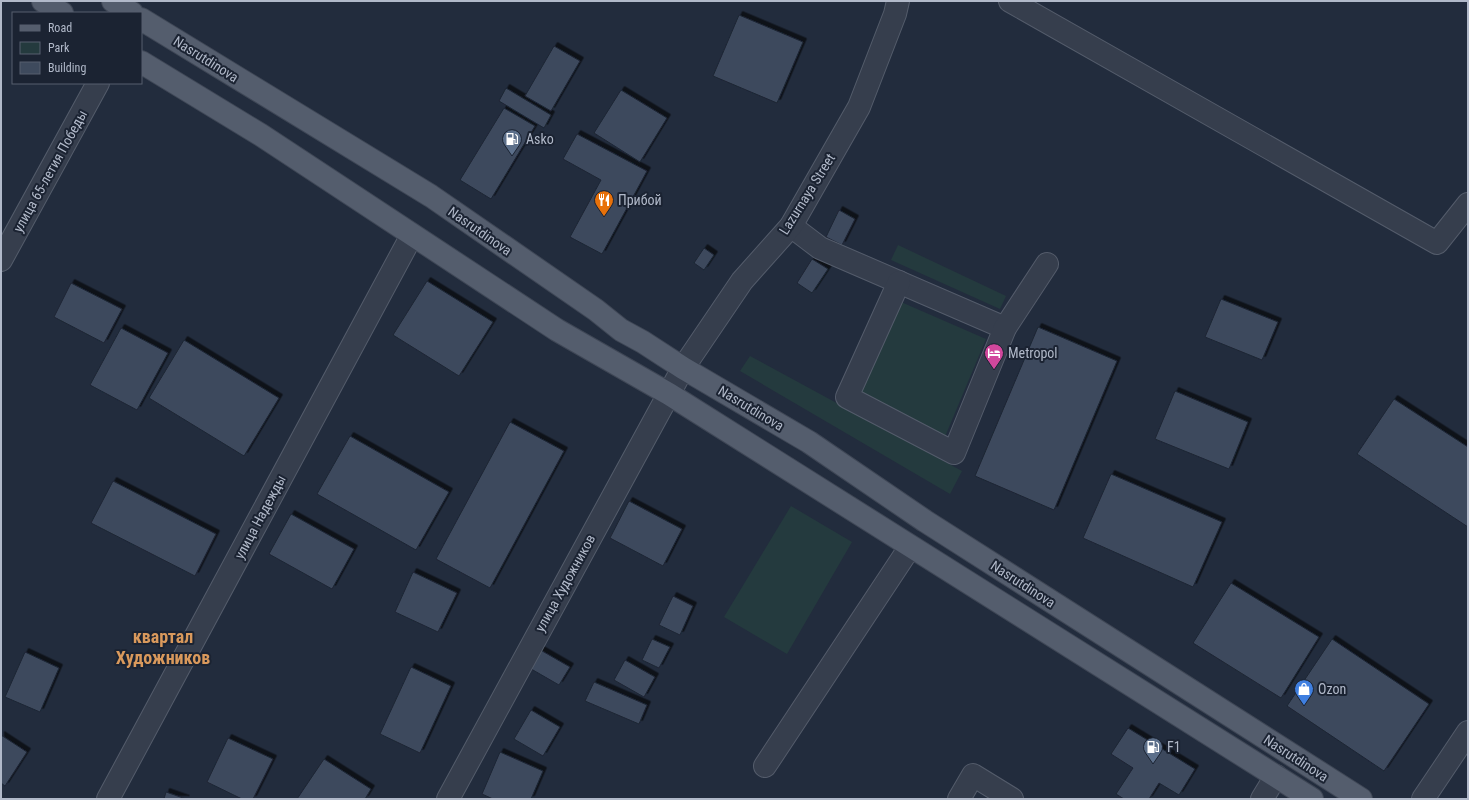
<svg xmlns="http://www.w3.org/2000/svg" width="1469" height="800" font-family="'Roboto Condensed',sans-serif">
	<defs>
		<filter id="shadow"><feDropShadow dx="3.5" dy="-3.5" stdDeviation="0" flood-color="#0009"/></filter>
	</defs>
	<rect width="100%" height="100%" fill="#222c3d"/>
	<g fill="#243a3e">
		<path d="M898,245L1006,296L1000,309L891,260Z"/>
		<path d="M901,302L986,339L944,439L859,397Z"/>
		<path d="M750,356L962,471L950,494L740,371Z"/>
		<path d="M791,506L852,542L787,654L724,617Z"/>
	</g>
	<g fill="#3e4a5d" stroke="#1d2534" filter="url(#shadow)">
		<path d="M739,15L803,42L777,103L713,76Z"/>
		<path d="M554,46L580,61L551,111L525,96Z"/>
		<path d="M506,88L551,115L544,128L499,101Z"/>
		<path d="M621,90L667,118L640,162L594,133Z"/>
		<path d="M504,108L535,126L491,199L460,180Z"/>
		<path d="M577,134L647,171L602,254L570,237L601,180L563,159Z"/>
		<path d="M839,210L855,219L842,245L826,237Z"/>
		<path d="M704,248L714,255L704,270L694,263Z"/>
		<path d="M812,259L828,269L812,293L797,283Z"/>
		<path d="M427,281L493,322L459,376L393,335Z"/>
		<path d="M71,283L122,309L104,343L54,317Z"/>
		<path d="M1221,299L1278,322L1262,360L1205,337Z"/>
		<path d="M1038,327L1117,361L1054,510L975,476Z"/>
		<path d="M121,328L168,353L137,410L90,385Z"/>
		<path d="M184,340L279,398L244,456L149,398Z"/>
		<path d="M1175,391L1248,422L1229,469L1155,439Z"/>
		<path d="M1394,399L1468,447V527L1357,454Z"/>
		<path d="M510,422L564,451L490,588L436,559Z"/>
		<path d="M350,436L449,492L416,550L317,494Z"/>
		<path d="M1111,474L1222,522L1193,587L1083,538Z"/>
		<path d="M113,481L216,534L195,576L91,523Z"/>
		<path d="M629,501L682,529L663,566L610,538Z"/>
		<path d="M291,514L354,549L332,589L269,554Z"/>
		<path d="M413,572L457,593L438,632L395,612Z"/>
		<path d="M1231,583L1319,637L1281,698L1193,643Z"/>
		<path d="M673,596L693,606L680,635L659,625Z"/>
		<path d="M652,639L670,647L659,668L642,660Z"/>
		<path d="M1332,639L1429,704L1384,771L1287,706Z"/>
		<path d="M537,648L570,667L559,685L526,666Z"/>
		<path d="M25,652L59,668L40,712L5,697Z"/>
		<path d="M625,660L655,677L644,697L614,680Z"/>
		<path d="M411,667L451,686L420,753L380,734Z"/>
		<path d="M594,682L647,705L639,724L585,701Z"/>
		<path d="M531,710L560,727L543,756L514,739Z"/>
		<path d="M1128,728L1195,769L1179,795L1159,783L1149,799H1124L1116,794L1133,768L1111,754Z"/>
		<path d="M1,735L27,752L5,786L1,783Z"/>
		<path d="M228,738L273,759L253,799H242L207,782Z"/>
		<path d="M500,752L543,771L531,799H493L482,794Z"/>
		<path d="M324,759L371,789L365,799H297Z"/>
		<path d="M166,792L186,799H164Z"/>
	</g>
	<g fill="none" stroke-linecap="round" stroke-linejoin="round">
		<defs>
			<g id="minor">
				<path d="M1010,1L1437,243L1468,204"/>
				<path d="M791,226L820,248L1005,328"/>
				<path d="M1,260L98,83"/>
				<path d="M899,282L847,397L954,453L1005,328L1047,264"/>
				<path d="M765,766L910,547"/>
				<path d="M108,799L412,235"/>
				<path d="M448,799L683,368L742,281L791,226L859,107L895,14L898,1"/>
				<path d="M959,799L973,775L1012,799"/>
				<path d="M1262,799L1276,776"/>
				<path d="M1423,799L1468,732"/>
			</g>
			<g id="major">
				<path d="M43,1L62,13"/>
				<path d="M113,1L132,13"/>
				<path d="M141,19L431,196L596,310L621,330L643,342L683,368L809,442L925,521L1361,799"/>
				<path d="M141,62L261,135L557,330L669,394L1312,799"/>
			</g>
		</defs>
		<use href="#minor" stroke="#545c6b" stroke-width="24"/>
		<use href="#major" stroke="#3f4756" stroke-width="24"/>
		<use href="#minor" stroke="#363e4d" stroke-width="22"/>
		<use href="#major" stroke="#545d6d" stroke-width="22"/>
	</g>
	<defs>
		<symbol id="fuel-pin" viewBox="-11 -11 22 30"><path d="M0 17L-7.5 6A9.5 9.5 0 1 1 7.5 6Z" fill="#5c6f8a" stroke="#1b2332"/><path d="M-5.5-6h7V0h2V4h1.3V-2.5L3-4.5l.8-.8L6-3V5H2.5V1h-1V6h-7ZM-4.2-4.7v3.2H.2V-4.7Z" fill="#fff"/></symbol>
		<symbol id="restaurant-pin" viewBox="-11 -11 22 30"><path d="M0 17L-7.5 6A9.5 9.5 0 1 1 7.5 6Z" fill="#e8710a" stroke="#1b2332"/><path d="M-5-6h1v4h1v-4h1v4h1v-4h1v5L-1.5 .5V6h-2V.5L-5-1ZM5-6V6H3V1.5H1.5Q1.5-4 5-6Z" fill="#fff"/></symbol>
		<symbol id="hotel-pin" viewBox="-11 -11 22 30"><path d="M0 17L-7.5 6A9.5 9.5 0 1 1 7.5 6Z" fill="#d1479c" stroke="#1b2332"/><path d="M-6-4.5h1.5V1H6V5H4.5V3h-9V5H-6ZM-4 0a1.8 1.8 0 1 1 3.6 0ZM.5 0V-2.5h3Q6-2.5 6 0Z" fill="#fff"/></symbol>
		<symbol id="shop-pin" viewBox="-11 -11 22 30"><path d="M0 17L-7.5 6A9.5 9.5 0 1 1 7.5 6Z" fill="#3f7fe0" stroke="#1b2332"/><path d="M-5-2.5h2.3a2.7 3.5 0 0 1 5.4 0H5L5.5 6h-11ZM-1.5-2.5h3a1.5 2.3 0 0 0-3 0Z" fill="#fff"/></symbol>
	</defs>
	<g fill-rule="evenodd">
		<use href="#fuel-pin" x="501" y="128" width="22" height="30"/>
		<use href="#restaurant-pin" x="593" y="189" width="22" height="30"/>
		<use href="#hotel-pin" x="983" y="342" width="22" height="30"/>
		<use href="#shop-pin" x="1293" y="678" width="22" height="30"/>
		<use href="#fuel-pin" x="1142" y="736" width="22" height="30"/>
	</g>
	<g text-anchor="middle" stroke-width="4" stroke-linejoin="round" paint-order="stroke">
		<g font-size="14" fill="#b1b9c9" stroke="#1b2332">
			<text transform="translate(206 59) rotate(32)" y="5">Nasrutdinova</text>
			<text transform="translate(50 171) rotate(-61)" y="5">улица 65-летия Победы</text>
			<text transform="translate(807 194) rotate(-58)" y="5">Lazurnaya Street</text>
			<text transform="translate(480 231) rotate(35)" y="5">Nasrutdinova</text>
			<text transform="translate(751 408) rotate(31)" y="5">Nasrutdinova</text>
			<text transform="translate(260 517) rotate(-62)" y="5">улица Надежды</text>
			<text transform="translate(565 583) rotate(-61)" y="5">улица Художников</text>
			<text transform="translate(1023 584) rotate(33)" y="5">Nasrutdinova</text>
			<text transform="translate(1296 758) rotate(33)" y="5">Nasrutdinova</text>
		</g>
		<g font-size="14" fill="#b1b9c9" stroke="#1b2332" text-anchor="start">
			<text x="526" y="144">Asko</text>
			<text x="618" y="205">Прибой</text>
			<text x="1008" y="358">Metropol</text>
			<text x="1318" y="694">Ozon</text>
			<text x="1167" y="752">F1</text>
		</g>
		<g font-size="18" font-weight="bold" fill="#d9995c" stroke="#1b2332">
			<text x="163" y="643">квартал<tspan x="163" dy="21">Художников</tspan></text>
		</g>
	</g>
	<rect width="1469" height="800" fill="none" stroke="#b1b9c9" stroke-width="4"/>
	<rect x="12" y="12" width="130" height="72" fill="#1b2332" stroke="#575f6e"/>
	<rect x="20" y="25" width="20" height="6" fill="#545d6d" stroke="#575f6e"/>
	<text x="48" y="32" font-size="12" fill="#b1b9c9">Road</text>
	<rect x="20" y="42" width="20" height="12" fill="#243a3e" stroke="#575f6e"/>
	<text x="48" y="52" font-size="12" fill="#b1b9c9">Park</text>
	<rect x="20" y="62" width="20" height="12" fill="#3e4a5d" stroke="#575f6e"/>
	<text x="48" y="72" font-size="12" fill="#b1b9c9">Building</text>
</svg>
